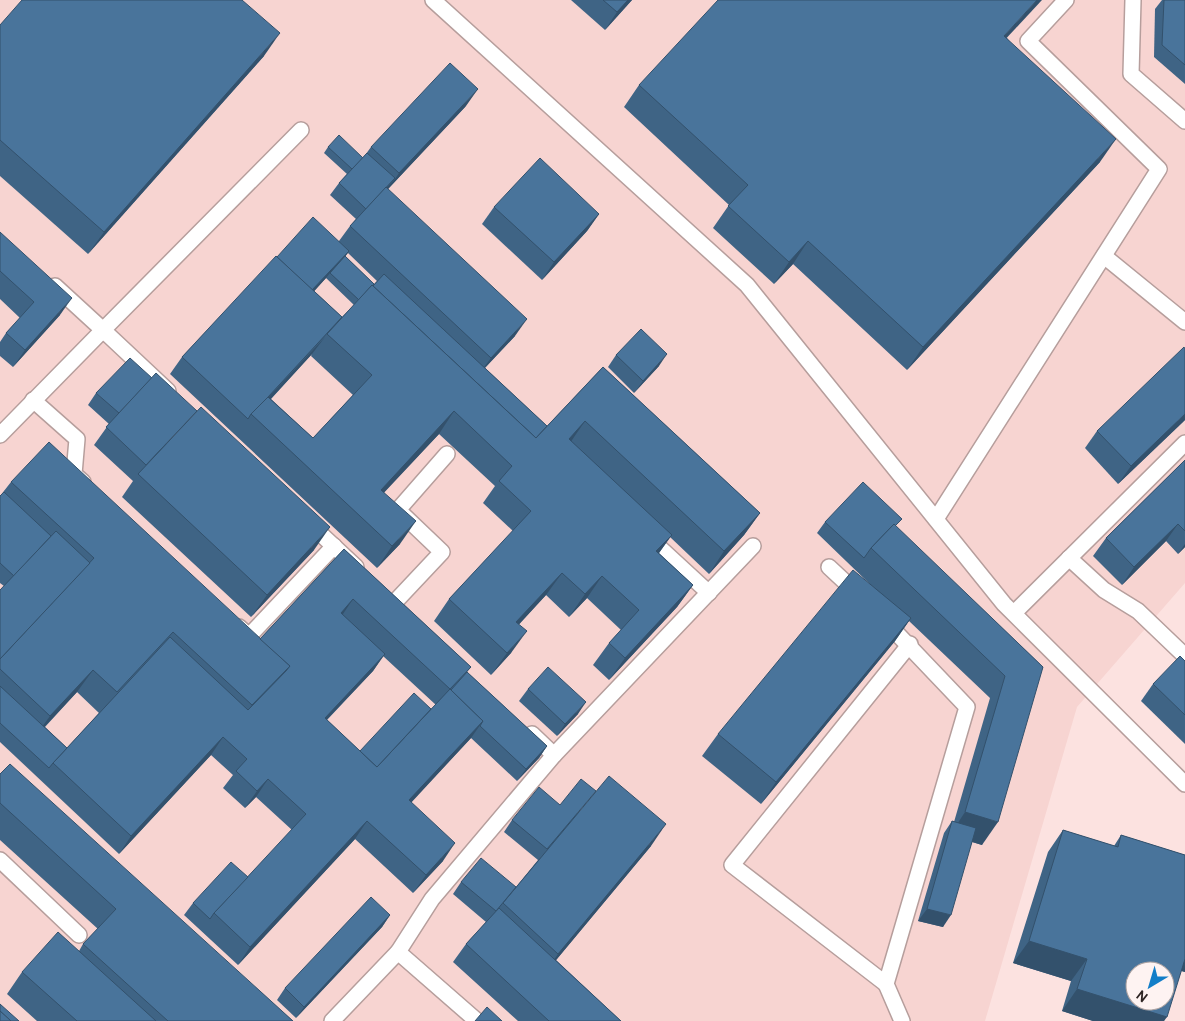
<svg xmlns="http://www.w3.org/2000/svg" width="1185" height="1021" font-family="Overpass,sans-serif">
	<rect width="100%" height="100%" fill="#fce2e0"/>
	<path fill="#f7d4d1" d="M0,0H1185V583L1077,707L985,1021H0Z"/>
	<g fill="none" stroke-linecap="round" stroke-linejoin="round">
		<defs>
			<g id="lane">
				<path d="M433,0L747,285L1004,604L1185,784"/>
				<path d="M1133,0L1131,74L1185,121"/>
				<path d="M1104,256L1185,322"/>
				<path d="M55,286L103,330L301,130"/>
				<path d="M33,400L77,439L74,474L83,482"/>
				<path d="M0,435L103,330L168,391"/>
				<path d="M936,519L1159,169L1028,41L1066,0"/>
				<path d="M309,523L356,567"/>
				<path d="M646,535L709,593"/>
				<path d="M1069,558L1104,590L1138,611L1185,656"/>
				<path d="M829,567L859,595"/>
				<path d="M394,603L442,552L398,510L447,454"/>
				<path d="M1014,613L1185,443"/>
				<path d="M886,622L967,707L886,984L902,1021"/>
				<path d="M239,627L249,636L334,546"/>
				<path d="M532,734L554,755"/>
				<path d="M0,860L79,935"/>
				<path d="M398,952L477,1021"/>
				<path d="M886,984L732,865L910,644"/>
				<path d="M332,1021L398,952L432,899L554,755L753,546"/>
			</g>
		</defs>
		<use href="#lane" stroke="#b69e9c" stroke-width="18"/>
		<use href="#lane" stroke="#fff" stroke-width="15"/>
	</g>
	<g fill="#3f6485" fill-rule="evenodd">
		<path d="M571,0H632L605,30Z"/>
		<path d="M1162,0H1185V84L1154,57L1155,9Z"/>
		<path d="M0,25L264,56L88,254L0,176Z"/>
		<path d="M1007,38L1100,162L907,370L793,264L774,284L713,228L729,205L624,107L639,85Z"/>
		<path d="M466,106L388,189L515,336L485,368L547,426L603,367L760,513L744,535L709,574L670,537L659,553L693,585L677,607L609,680L593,665L609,643L621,630L587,598L569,617L546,595L519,624L511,653L491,675L434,621L449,599L513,531L483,503L495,486L439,434L384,492L400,544L377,568L170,374L182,357L277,257L339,241L350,226L356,219L330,195L339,183L347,174L324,153L328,147L363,158L371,147ZM348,253L377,281L374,284L345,256ZM326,278L354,305L342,317L314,291ZM312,354L311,356L353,395L313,438L271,399Z"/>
		<path d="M494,207L599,214L587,231L542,280L482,224Z"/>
		<path d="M0,232L60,315L13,367L0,356V342L6,333L20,318L0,299Z"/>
		<path d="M616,355L659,366L634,393L608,367Z"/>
		<path d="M96,393L314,550L251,617L122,497L133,481L94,445L109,424L88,405Z"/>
		<path d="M1185,420L1118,484L1085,448L1097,431Z"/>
		<path d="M1185,460V547L1178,554L1166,541L1122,585L1093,556L1106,538Z"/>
		<path d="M11,482L260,639L344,549L471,667L467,672L547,746L539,758L517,781L471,738L411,802L443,861L413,893L355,839L238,965L184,915L193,903L248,877L292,830L256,797L245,808L223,788L233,775L211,755L119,854L0,742V590L4,586L0,583V496ZM383,656L436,705L431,709L360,751L327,720L373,671ZM77,692L99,713L67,748L45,727Z"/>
		<path d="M825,522L896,527L1043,667L982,845L972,842L943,927L918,921L944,833L952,821L954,822L990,698L909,621L895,641L761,804L702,756L718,734L876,590L817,533Z"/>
		<path d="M1185,661V744L1141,701L1153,684Z"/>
		<path d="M528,689L578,714L557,736L519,701Z"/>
		<path d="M0,774L293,1021H37L7,994L22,972L79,951L83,944L98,929L0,840Z"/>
		<path d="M560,805L651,846L556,960L621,1021H518L453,962L466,944L486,922L453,894L461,882L516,887L538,860L504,832L512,820Z"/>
		<path d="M1063,830L1114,846L1121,835L1185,855V972L1181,971L1164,1021H1093L1062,1011L1071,981L1013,963L1048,852Z"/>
		<path d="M390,915L382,927L296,1018L277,1000L285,988Z"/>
	</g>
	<g fill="#33516c">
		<path d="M628,0H632L605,30L617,12Z"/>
		<path d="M1037,0H1042L988,58L1004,36Z"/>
		<path d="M280,33L264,56L88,254L104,232Z"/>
		<path d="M478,89L466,106L358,221L366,209L395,179L399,173Z"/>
		<path d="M1116,139L1100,162L907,370L923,347Z"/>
		<path d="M599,214L587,231L542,280L554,262Z"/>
		<path d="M808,241L793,264L774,284L789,262Z"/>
		<path d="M349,251L341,263L330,273L326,278L300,307L308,295Z"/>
		<path d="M72,298L60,315L13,367L25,350Z"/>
		<path d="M527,319L515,336L478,375L491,358Z"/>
		<path d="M325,337L312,354L254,417L252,415Z"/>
		<path d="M667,354L659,366L634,393L643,381Z"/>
		<path d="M454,411L439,434L366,512L381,490Z"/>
		<path d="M1185,414V420L1118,484L1131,466Z"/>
		<path d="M585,421L570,443L569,439Z"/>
		<path d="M760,513L744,535L709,574L724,551Z"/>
		<path d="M416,521L400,544L377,568L392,546Z"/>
		<path d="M1178,524L1166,541L1122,585L1134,567Z"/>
		<path d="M330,527L314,550L251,617L267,595Z"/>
		<path d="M672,535L656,557V551Z"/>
		<path d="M1185,544V547L1178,554Z"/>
		<path d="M562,573L546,595L501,644L516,622Z"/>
		<path d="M602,576L587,598L569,617L585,594Z"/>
		<path d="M693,585L677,607L609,680L625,658Z"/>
		<path d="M353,599L341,617V613Z"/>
		<path d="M911,618L895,641L761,804L776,782Z"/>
		<path d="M527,631L511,653L491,675L507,653Z"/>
		<path d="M385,654L373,671L312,735L325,718Z"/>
		<path d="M290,666L274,689L236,728L252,705Z"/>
		<path d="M93,670L77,692L34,738L50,716Z"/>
		<path d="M586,702L578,714L557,736L565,724Z"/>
		<path d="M483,721L471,738L397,818L409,800Z"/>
		<path d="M223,737L211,755L119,854L131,836Z"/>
		<path d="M547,746L539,758L517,781L526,769Z"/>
		<path d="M268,779L256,797L245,808L257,791Z"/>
		<path d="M965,812L998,822L982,845L950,835Z"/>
		<path d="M367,821L355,839L238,965L250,947Z"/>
		<path d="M666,824L651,846L542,977L558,954Z"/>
		<path d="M455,843L443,861L413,893L426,875Z"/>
		<path d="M927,909L951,915L943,927L918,921Z"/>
		<path d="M390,915L382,927L296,1018L304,1007Z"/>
		<path d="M1029,941L1087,959L1071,981L1013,963Z"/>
		<path d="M1185,952V972L1173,968Z"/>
		<path d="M1077,989L1167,1017L1164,1021H1093L1062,1011Z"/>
	</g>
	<g fill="#49749b" stroke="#33516c" fill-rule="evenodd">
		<path d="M22,0H242L280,33L104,232L0,140V25Z"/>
		<path d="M603,0H628L617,12Z"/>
		<path d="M718,0H1037L1004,36L1116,139L923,347L808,241L789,262L728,206L748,185L639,85Z"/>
		<path d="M1164,0H1185V65L1162,45Z"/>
		<path d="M450,63L478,89L399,173L371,147Z"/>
		<path d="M339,135L363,158L352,169L328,147Z"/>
		<path d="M367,153L395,178L366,209L339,183Z"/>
		<path d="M540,158L599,214L554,262L494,207Z"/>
		<path d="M386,187L527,319L491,358L350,226Z"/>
		<path d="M313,217L349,251L312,290L277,257Z"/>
		<path d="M0,232L72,298L25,350L6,333L34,302L0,271Z"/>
		<path d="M276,256L342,317L268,397L251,414L248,419L182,357Z"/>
		<path d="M345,256L374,284L373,286L372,285L359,300L330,273Z"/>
		<path d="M384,274L547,426L536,438L373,286Z"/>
		<path d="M372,285L536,438L603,367L760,513L724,551L585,421L569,439L672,535L656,551L693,585L625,658L609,643L639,610L602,576L585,594L562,573L516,622L527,631L507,653L449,599L531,511L499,481L512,466L454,411L381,490L416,521L392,546L251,414L268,397L313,438L372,375L327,334Z"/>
		<path d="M641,329L667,354L643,381L616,355Z"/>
		<path d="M1184,347L1185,349V414L1131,466L1097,431Z"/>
		<path d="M130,358L152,378L119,413L96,393Z"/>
		<path d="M156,373L197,411L146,465L106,427Z"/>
		<path d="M201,407L330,527L267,595L138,474Z"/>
		<path d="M49,442L290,666L252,705L173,632L117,692L93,670L50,716L0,669V659L94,558L11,482Z"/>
		<path d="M1185,460V531L1178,524L1134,567L1106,538Z"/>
		<path d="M863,482L902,519L895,526L894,524L871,548L864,558L825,522Z"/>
		<path d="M4,492L51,536L14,576L0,563V496Z"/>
		<path d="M894,524L1043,667L998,822L965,812L1005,676L871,548Z"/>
		<path d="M56,531L90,563L0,659V590Z"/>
		<path d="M344,549L471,667L450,689L483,721L409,800L455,843L426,875L367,821L250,947L214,913L306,814L268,779L257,791L236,771L247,759L223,737L131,836L53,763L170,637L248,710L286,671L290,666L260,639ZM353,599L450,689L377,767L325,718L385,654L341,613Z"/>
		<path d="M853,570L911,618L776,782L718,734Z"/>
		<path d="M1180,656L1185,661V715L1153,684Z"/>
		<path d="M548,667L586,702L565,724L528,689Z"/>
		<path d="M467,672L547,746L526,769L480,726L483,721L451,690Z"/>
		<path d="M0,686L67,748L53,763L49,768L0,723Z"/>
		<path d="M414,693L431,709L377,767L360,751Z"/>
		<path d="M10,764L293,1021H168L83,944L116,909L0,803V774Z"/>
		<path d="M609,776L666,824L558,954L503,903Z"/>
		<path d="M581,779L596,791L547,849L512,820L539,787L560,805Z"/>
		<path d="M952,821L976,828L951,915L927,909Z"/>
		<path d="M1063,830L1118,847L1121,835L1185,855V959L1167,1017L1077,989L1087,959L1029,941ZM1135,971H1165V1001H1135Z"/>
		<path d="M481,858L516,887L496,911L461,882Z"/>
		<path d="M231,862L248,877L214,913L210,919L193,903Z"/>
		<path d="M371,897L390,915L304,1007L285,988Z"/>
		<path d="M499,908L621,1021H549L466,944Z"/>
		<path d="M58,932L156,1021H77L22,972Z"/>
		<path d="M0,1004L19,1021H11L0,1011Z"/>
		<path d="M487,1007L502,1021H475Z"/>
		<path d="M0,1011L11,1021H0Z"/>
	</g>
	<g transform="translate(1150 986) rotate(218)"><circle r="24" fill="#fef3f2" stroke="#aba1a0"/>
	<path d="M0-4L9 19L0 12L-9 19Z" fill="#137ec8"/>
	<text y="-8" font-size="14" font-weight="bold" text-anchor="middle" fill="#2e2524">N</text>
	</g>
</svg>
